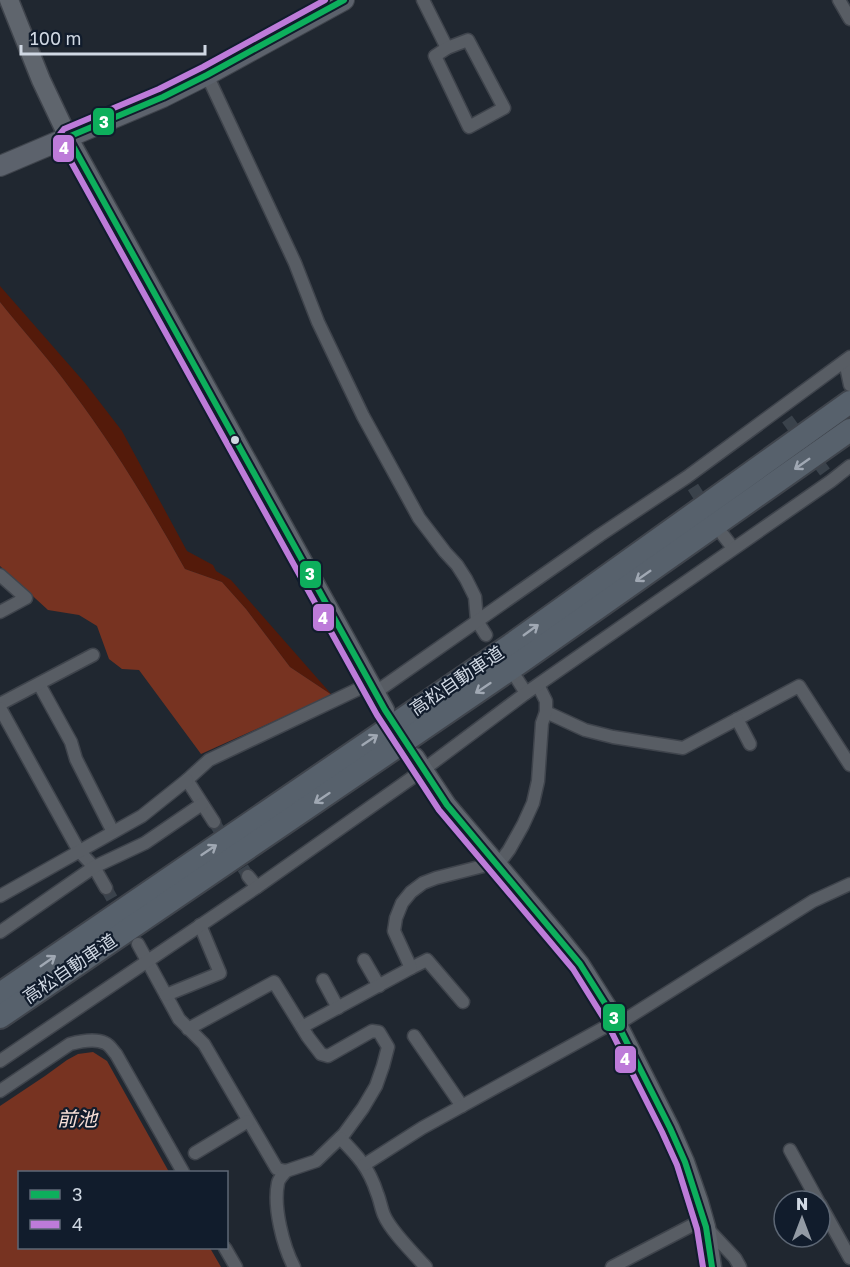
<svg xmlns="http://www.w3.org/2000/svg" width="850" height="1267" font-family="'Golos Text','Noto Sans JP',sans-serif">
	<rect width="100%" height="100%" fill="#202730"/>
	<path fill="#541a0a" d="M0,286L85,383L122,431L187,551L213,565L216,571L231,580L332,695L290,667L246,609L222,582L185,569C151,508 114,447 72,391C50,360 24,332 0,302Z"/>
	<g fill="#773321">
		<path d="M0,302C24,332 50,360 72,391C114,447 151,508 185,569L222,582L246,609L290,667L332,695L201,754L139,670L122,669L109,659L97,626L79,615L48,610L0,566Z"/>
		<path d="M93,1052L107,1061L169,1172H20V1248H210L221,1267H0V1106L45,1076L67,1060L78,1054Z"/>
	</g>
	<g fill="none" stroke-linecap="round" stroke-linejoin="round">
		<g stroke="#3a424b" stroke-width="12" stroke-dasharray="12 6" stroke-linecap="butt">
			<path d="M787,419L825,472"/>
			<path d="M693,487L707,509"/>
			<path d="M214,822L248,876"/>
			<path d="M106,888L122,916"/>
		</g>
		<defs>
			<g id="street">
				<path d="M423,0L447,48"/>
				<path d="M839,0L850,19"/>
				<path d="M468,40L504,108L469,127L435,56L447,48Z"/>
				<path d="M207,75L295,263L318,322L363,416L419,518L445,552L457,565L466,579L475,597L477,621L486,635"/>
				<path d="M845,361L850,385"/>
				<path d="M723,535L733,548"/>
				<path d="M0,575L26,598L0,612"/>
				<path d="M517,679L526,693"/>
				<path d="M39,684L71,742L76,759L113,832"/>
				<path d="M376,692L600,535L687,477L850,357"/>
				<path d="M0,704L93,655"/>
				<path d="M0,708L79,851L94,867L106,888"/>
				<path d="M546,712L585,730L613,737L683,748L799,686L850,765"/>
				<path d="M737,719L750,744"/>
				<path d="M214,822L187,780L209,760L371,683"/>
				<path d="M248,876L257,887"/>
				<path d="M0,896L142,816L187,780"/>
				<path d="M0,932L94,867L145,843L202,804"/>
				<path d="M138,944L179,1019L204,1044L277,1169L286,1171L316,1161L344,1134L363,1108L376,1086L383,1066L388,1047L379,1032L372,1031L328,1056L321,1054L308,1037L274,982L188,1029"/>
				<path d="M364,960L379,986"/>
				<path d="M411,968L427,960L463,1002"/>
				<path d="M323,980L338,1008"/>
				<path d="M166,995L220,973L200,925"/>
				<path d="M618,1024L813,901L850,884"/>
				<path d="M302,1027L411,968L394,931L396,918L402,903L411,892L423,883L436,878L495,863L503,858L509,850L523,825L533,803L538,781L542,723L546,712V701L538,685"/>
				<path d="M414,1036L462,1106"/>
				<path d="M0,1061L257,887L423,770L526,693L831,481L850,466"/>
				<path d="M0,1091L70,1044C81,1041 95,1038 105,1043C110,1045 113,1051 116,1054L183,1172"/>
				<path d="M340,1138C358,1156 369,1168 377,1193C380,1200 381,1208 384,1215C390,1230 414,1254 426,1267"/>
				<path d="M790,1150L818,1201"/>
				<path d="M195,1153L248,1121"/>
				<path d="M364,1165L422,1128L616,1021"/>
				<path d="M286,1171C283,1175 279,1178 278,1183C273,1207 283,1246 294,1267"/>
				<path d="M820,1204L850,1258"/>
				<path d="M706,1227L735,1258L740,1267"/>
				<path d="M225,1248L236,1267"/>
				<path d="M612,1267L704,1219"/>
			</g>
			<g id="secondary">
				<path d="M9,0L41,80L68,137L385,710"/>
				<path d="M415,757L447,805L556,934L580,964L616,1021L670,1128L685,1162L699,1202L706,1227L712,1267"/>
			</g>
			<path id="primary" d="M0,166L163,97L207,75L344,0"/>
			<g id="highway">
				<path d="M0,994L511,645L850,402"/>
				<path d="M0,1017L525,659L850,430"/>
			</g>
		</defs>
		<use href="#street" stroke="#3f444c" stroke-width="15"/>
		<use href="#secondary" stroke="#3f444c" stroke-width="21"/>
		<use href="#primary" stroke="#3f444c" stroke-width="22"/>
		<use href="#highway" stroke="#3f444c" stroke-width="26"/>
		<use href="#street" stroke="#585d64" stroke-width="12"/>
		<use href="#secondary" stroke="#5f656d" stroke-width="18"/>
		<use href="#primary" stroke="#5c626c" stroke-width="20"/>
		<use href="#highway" stroke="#57616c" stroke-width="22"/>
		<defs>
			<path id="bus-1" d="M344,0L207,75L163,97L68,137L385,710L447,805L580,964L616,1021L670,1128L685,1162L706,1227L712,1267"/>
			<path id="bus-2" d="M325,0L203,67L159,89L64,129L60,134L59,140L377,715L439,810L573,969L608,1025L662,1132L677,1165L697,1229L703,1267"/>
		</defs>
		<use href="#bus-1" stroke="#111c2c" stroke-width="10"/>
		<use href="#bus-2" stroke="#111c2c" stroke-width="10"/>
		<use href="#bus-1" stroke="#0daf5c" stroke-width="6"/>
		<use href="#bus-2" stroke="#bd7bd9" stroke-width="6"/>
	</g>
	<defs><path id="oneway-shaft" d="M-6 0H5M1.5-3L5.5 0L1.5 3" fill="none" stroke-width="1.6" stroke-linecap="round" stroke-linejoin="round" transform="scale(1.5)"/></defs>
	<g stroke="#a0a8b3">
		<use href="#oneway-shaft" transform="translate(802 464) rotate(145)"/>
		<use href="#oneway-shaft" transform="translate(643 576) rotate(145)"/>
		<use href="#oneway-shaft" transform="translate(531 630) rotate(-36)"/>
		<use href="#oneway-shaft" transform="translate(483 688) rotate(146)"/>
		<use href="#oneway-shaft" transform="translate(370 740) rotate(-34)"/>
		<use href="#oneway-shaft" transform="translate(322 798) rotate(146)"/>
		<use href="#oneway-shaft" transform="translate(209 850) rotate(-34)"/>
		<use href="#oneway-shaft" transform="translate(48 961) rotate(-35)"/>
	</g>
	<circle fill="#d0d8e3" stroke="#111c2c" stroke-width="2" cx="235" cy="440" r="5"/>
	<g text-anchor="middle" stroke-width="4.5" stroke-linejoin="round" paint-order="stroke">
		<g font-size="18" fill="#d0d8e3" stroke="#111c2c">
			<text transform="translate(457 681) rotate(-34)" y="6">高松自動車道</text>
			<text transform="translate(70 969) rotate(-34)" y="6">高松自動車道</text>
		</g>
		<g font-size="20" font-style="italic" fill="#f5ddd6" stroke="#111c2c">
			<text x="77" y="1126">前池</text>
		</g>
	</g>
	<g stroke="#111c2c" stroke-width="2">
		<rect x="92" y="107" width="23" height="29" rx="6" fill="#0daf5c"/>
		<rect x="52" y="134" width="23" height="29" rx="6" fill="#bd7bd9"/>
		<rect x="299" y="560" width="23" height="29" rx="6" fill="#0daf5c"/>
		<rect x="312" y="603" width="23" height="29" rx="6" fill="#bd7bd9"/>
		<rect x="602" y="1003" width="24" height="29" rx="6" fill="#0daf5c"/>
		<rect x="614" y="1045" width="23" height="29" rx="6" fill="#bd7bd9"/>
	</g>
	<g font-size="16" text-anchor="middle" font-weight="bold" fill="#fff">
		<text x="104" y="128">3</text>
		<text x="64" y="154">4</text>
		<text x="310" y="580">3</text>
		<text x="323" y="624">4</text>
		<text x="614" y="1024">3</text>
		<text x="625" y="1065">4</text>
	</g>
	<rect x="18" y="1171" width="210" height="78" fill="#111c2c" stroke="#5d6775" stroke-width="1.5"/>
	<rect x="30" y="1190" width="30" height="9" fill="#0daf5c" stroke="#5d6775" stroke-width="1.5"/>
	<text x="72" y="1201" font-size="18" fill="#d0d8e3">3</text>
	<rect x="30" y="1220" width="30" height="9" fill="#bd7bd9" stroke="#5d6775" stroke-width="1.5"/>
	<text x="72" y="1231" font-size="18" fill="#d0d8e3">4</text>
	<g transform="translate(802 1219)"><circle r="28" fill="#111c2c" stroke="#5d6775" stroke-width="1.5"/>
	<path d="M0-4.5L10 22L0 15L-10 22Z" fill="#929aa4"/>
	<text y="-9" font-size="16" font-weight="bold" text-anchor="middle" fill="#d0d8e3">N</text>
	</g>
	<path d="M21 45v9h184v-9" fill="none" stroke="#d0d8e3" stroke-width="3"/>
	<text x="30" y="45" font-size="18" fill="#d0d8e3" stroke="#111c2c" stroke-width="4.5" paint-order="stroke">100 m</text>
</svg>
